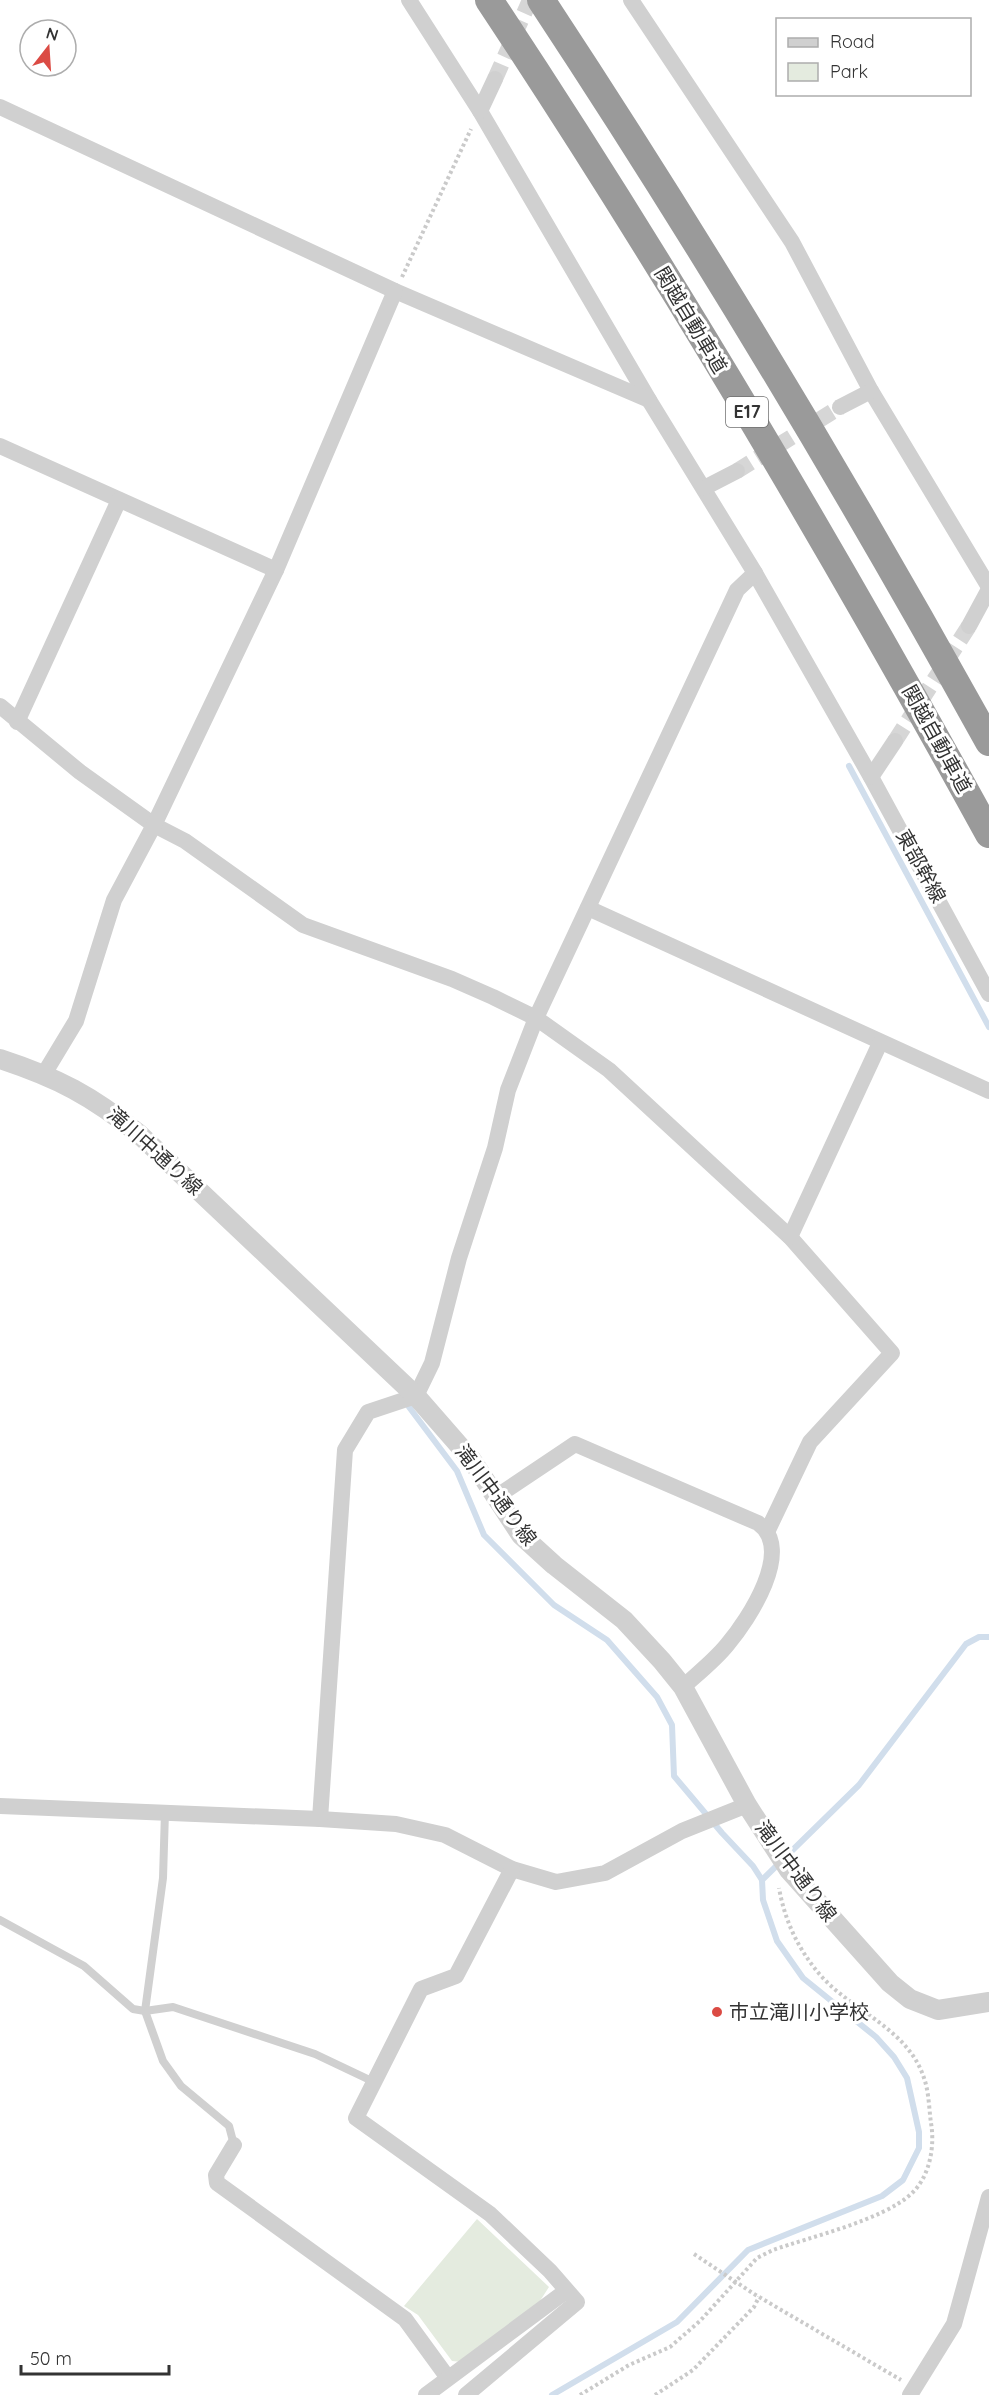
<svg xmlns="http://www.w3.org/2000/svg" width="989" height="2395" font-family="Quicksand,'Noto Sans JP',sans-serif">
	<rect width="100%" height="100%" fill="#fff"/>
	<path fill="#e4ebdf" d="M477,2219L549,2287L536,2307L462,2362L452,2361L418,2315L404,2306Z"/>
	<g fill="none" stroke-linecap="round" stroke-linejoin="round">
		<g stroke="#d1deec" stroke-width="6">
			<path d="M849,766L989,1027"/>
			<path d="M409,1407L457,1471L484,1535L554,1605L607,1640L657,1697L672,1725L674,1776L722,1833L753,1866L762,1880L763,1900L777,1941L803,1978L876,2037L894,2057L907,2078L919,2132V2148L903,2180L882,2196L748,2250L677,2322L552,2395"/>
			<path d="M762,1880L859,1785L966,1644L979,1637H989"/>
		</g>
		<g stroke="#d6d6d6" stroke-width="16" stroke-dasharray="16 8" stroke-linecap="butt">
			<path d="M495,79L530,0"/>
			<path d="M737,471L840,407"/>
			<path d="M895,741L969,626"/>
		</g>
		<g stroke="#cacaca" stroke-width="4" stroke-dasharray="3 3" stroke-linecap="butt">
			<path d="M402,277L471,129"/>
			<path d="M754,2294L901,2380"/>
			<path d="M580,2395L629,2365L670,2347L700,2321L757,2258L773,2250C810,2237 883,2220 911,2194C930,2177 935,2146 931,2123C929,2109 929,2092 924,2078C908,2029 854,2012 822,1977C799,1951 785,1922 779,1888"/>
			<path d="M655,2395L693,2370L754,2307L759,2297"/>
		</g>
		<g stroke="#d0d0d0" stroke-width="8">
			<path d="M165,1812L163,1878L145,2011L163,2061L181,2086L229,2126L234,2145"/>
			<path d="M0,1920L84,1966L133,2009L145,2011L173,2007L315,2054L374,2082"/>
		</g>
		<g stroke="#d0d0d0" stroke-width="16">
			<path d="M409,0L480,111L649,400L755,573L871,777L989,994"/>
			<path d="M631,0L792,242L871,391L989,587"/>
			<path d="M0,107L395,291L649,400"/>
			<path d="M480,111L495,79"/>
			<path d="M840,407L871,391"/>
			<path d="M0,446L276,570"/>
			<path d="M704,488L737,471"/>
			<path d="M969,626L989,589"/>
			<path d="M0,706L80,772L154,825L185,841L303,925L452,979L493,997L536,1018L609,1070L790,1237L892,1353L810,1442L768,1530"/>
			<path d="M17,722L119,500"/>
			<path d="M871,777L895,741"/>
			<path d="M588,908L989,1091"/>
			<path d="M44,1074L76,1021L114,900L154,825L276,570L395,291"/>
			<path d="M790,1237L880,1043"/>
			<path d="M496,1497L575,1444L758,1523C795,1549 749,1619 727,1645C714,1661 697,1674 683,1687"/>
			<path d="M0,1806L320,1819L396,1824L445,1835L512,1869L556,1882L605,1873L682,1831L747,1805"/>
			<path d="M320,1819L345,1450L368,1412L416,1396L432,1363L459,1258L495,1148L508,1090L536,1018L737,590L755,573"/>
			<path d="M234,2145L216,2175L217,2183L405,2319L448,2378"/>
			<path d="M426,2395L566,2291"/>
			<path d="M466,2395L577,2302L550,2271L490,2214L356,2118L421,1989L456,1976L512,1869"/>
			<path d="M910,2395L954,2324L989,2197"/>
		</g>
		<path stroke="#d0d0d0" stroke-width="20" d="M0,1059C58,1078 92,1096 139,1134L416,1396L471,1459L521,1535L554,1565L624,1620L662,1661L683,1687L747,1805L789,1870L890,1983L910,1999L938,2010L989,2002"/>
		<g stroke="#9a9a9a" stroke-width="28">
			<path d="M489,0C668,270 833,550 989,834"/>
			<path d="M541,0C700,241 849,489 989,742"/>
		</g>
		<path stroke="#cacaca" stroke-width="4" stroke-dasharray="3 3" stroke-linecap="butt" d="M694,2254L754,2294"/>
	</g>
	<circle fill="#db4b44" stroke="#fff" stroke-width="2" cx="717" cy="2012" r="6"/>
	<g text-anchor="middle" stroke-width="6" stroke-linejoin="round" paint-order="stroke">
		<rect fill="#fff" stroke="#707070" stroke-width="1.5" x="726" y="397" width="42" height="30" rx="4.5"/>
		<g font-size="18" font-weight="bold" fill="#333">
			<text x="747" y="418">E17</text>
		</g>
		<g font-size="20" fill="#333" stroke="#fff">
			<text transform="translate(691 320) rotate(59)" y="7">関越自動車道</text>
			<text transform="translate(937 739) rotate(61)" y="7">関越自動車道</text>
			<text transform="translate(921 866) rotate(61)" y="7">東部幹線</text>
			<text transform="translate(155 1151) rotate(42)" y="7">滝川中通り線</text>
			<text transform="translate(496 1495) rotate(53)" y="7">滝川中通り線</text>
			<text transform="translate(796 1871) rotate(53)" y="7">滝川中通り線</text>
		</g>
		<g font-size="20" fill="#333" stroke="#fff" text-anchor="start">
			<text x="729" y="2019">市立滝川小学校</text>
		</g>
	</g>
	<rect x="776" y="18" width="195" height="78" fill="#ffffff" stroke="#adadad" stroke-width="1.5"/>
	<rect x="788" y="38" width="30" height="9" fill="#d0d0d0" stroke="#adadad" stroke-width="1.5"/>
	<text x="830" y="48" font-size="18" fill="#333333">Road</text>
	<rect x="788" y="63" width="30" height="18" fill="#e4ebdf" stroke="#adadad" stroke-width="1.5"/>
	<text x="830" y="78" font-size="18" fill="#333333">Park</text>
	<g transform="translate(48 48) rotate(17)"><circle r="28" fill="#ffffff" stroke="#adadad" stroke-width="1.5"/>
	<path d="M0-4.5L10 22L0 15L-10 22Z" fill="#db4b44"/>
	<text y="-9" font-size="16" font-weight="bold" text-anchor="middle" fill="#333333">N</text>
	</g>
	<path d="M21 2365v9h148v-9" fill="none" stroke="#333333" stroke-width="3"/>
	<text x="30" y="2365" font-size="18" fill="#333333" stroke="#ffffff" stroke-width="4.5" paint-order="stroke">50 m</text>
</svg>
